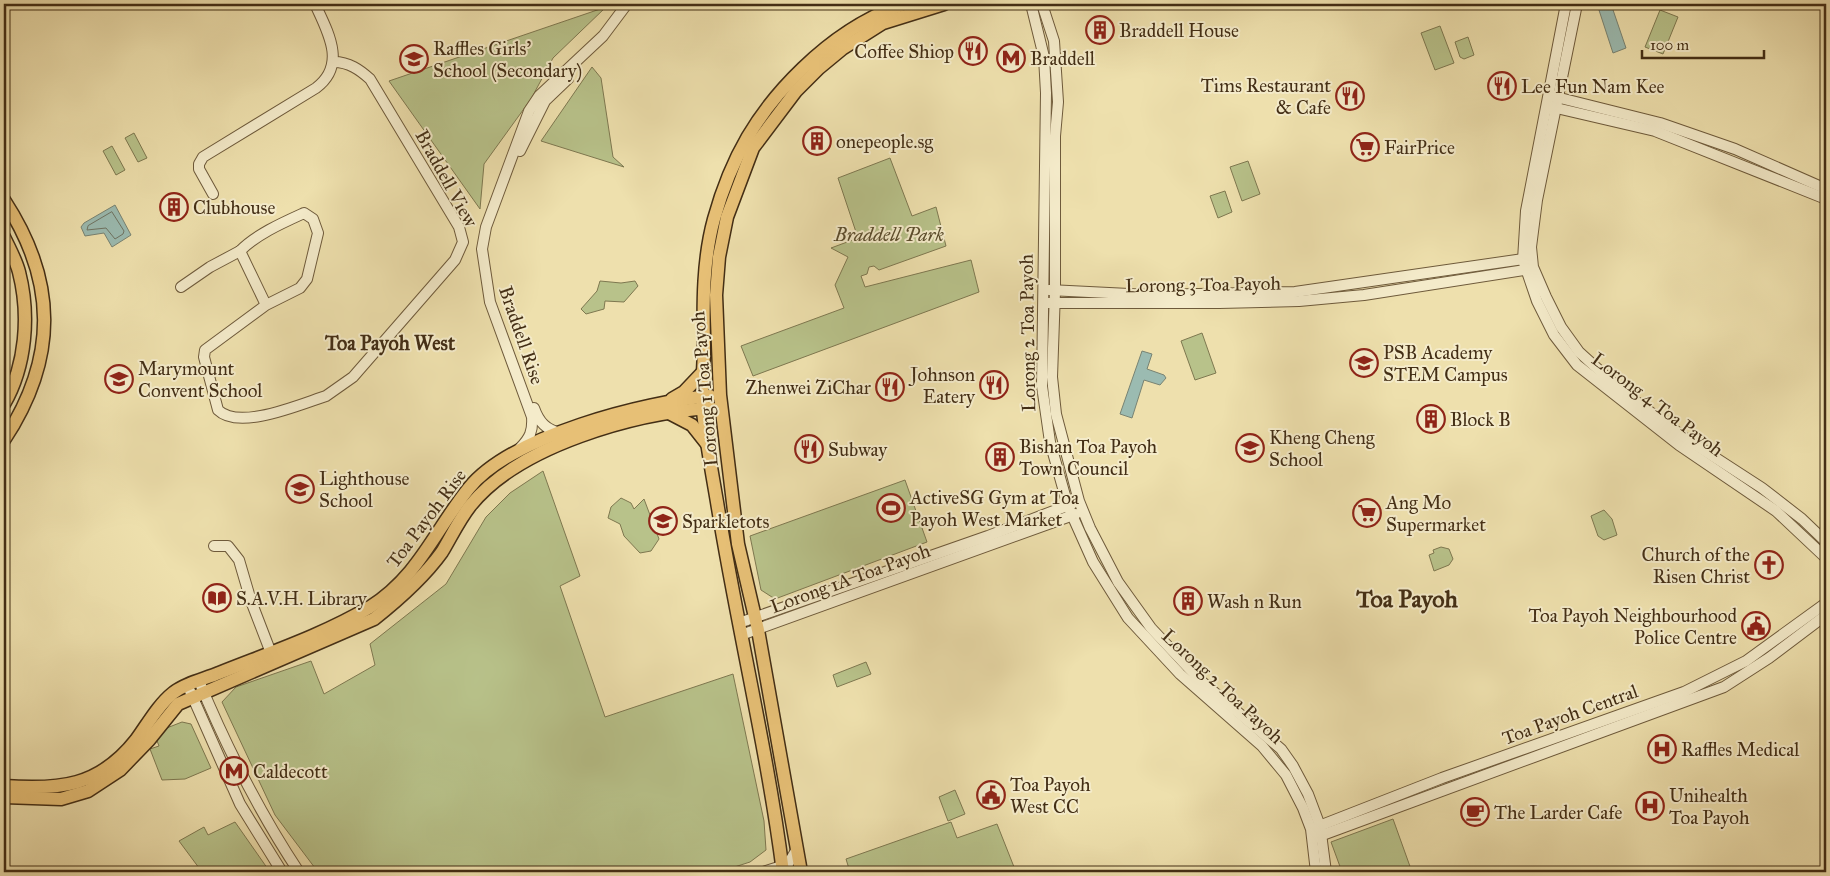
<svg xmlns="http://www.w3.org/2000/svg" width="1830" height="876" font-family="'IM FELL Great Primer',serif">
	<rect width="100%" height="100%" fill="#eee0ad"/>
	<filter id="stains"><feTurbulence type="fractalNoise" baseFrequency=".004" numOctaves="4"/><feColorMatrix values="0 0 0 0 .2 0 0 0 0 .09 0 0 0 0 .02 0 0 0 .5 -.17"/></filter>
	<radialGradient id="worn" r=".72"><stop offset=".6" stop-color="#630" stop-opacity="0"/><stop offset="1" stop-color="#630" stop-opacity=".3"/></radialGradient>
	<g fill="#b8c28a" stroke="#7e7850">
		<path d="M606,7L553,58L531,99L484,164L480,209L389,81Z"/>
		<path d="M1660,10L1678,17L1663,54L1645,47Z"/>
		<path d="M1440,26L1454,63L1435,70L1421,33Z"/>
		<path d="M1468,37L1474,55L1464,59L1460,57L1455,42Z"/>
		<path d="M592,67L601,78L613,157L624,167L541,141Z"/>
		<path d="M134,133L147,158L138,162L125,138Z"/>
		<path d="M112,146L125,170L116,175L103,151Z"/>
		<path d="M890,158L912,216L936,207L946,246L879,270L874,266L869,267L867,274L861,276L865,287L971,260L979,292L753,376L741,346L844,308L835,285L848,257L831,248L858,238L838,178Z"/>
		<path d="M1248,161L1260,194L1242,201L1230,167Z"/>
		<path d="M1225,191L1232,212L1218,218L1210,196Z"/>
		<path d="M600,281L621,283L635,281L638,286L624,302L605,301L604,309L586,314L581,309L597,291Z"/>
		<path d="M1202,333L1216,373L1195,380L1181,341Z"/>
		<path d="M543,471L580,576L560,586L605,717L733,674L764,821L766,850L750,862L719,872H318L275,815L222,702L236,687L311,661L324,694L375,665L370,644L446,584L486,517L510,493Z"/>
		<path d="M905,480L927,542L775,599L761,590L750,536Z"/>
		<path d="M621,498L631,503L634,509L644,499L659,539L651,551L640,553L624,536L620,524L608,518L611,507Z"/>
		<path d="M1604,510L1612,519L1617,535L1604,540L1598,536L1591,516Z"/>
		<path d="M1441,547L1449,549L1453,559L1449,565L1434,571L1429,555L1434,553L1433,550Z"/>
		<path d="M866,662L871,674L837,687L833,675Z"/>
		<path d="M182,722L191,724L211,768L185,779L162,780L150,749L159,746L154,733Z"/>
		<path d="M955,790L965,814L948,821L939,797Z"/>
		<path d="M1393,819L1412,872H1342L1331,842Z"/>
		<path d="M235,822L270,872H202L179,841L204,827L208,835Z"/>
		<path d="M951,822L957,838L997,824L1016,872H850L846,859Z"/>
	</g>
	<g fill="#9bbbb1" stroke="#788373">
		<path d="M1597,4H1611L1626,48L1613,53Z"/>
		<path d="M115,205L131,235L112,247L104,233L85,236L81,227L84,223Z"/>
		<path d="M1142,351L1152,354L1147,369L1164,375L1166,378L1160,385L1144,380L1132,418L1120,414Z"/>
	</g>
	<g fill="none" stroke-linecap="round" stroke-linejoin="round">
		<path stroke="#6f7463" stroke-width="1" d="M112,212L124,231L123,234L115,239L106,228L87,230L88,226Z"/>
		<defs>
			<g id="minor">
				<path d="M1031,4L1044,57L1046,93L1042,386L1050,442L1068,506L1093,562L1128,618L1180,674L1262,746L1286,775L1303,808L1311,829L1316,872"/>
				<path d="M1042,4L1054,41L1058,102L1055,136V291L1052,377L1056,414L1079,501L1090,528L1118,582L1151,628L1200,680L1281,749L1293,766L1308,794L1320,826L1326,872"/>
				<path d="M1566,4L1526,211L1523,260L1537,301L1554,335L1577,365L1679,445L1776,511L1826,558"/>
				<path d="M1577,4L1537,200L1531,247L1533,267L1546,297L1561,327L1579,352L1622,391L1688,440L1762,488L1802,519L1826,542"/>
				<path d="M1552,96L1660,123L1735,149L1826,189"/>
				<path d="M1552,107L1655,131L1826,199"/>
				<path d="M520,151L545,101L568,79"/>
				<path d="M213,194L199,169V164L203,157L316,88C347,65 328,32 315,4"/>
				<path d="M181,287L210,267L240,251"/>
				<path d="M1049,290L1149,295L1295,292L1530,258"/>
				<path d="M1048,303H1219L1299,301L1364,295L1531,269"/>
				<path d="M266,305L240,251C257,234 282,223 304,213L313,219L318,233L307,279L300,288L266,305L205,350L204,357L218,410C239,431 301,404 326,396L353,377L455,260L463,242L459,227L370,79C360,70 349,62 334,62"/>
				<path d="M534,408C539,422 546,430 561,433"/>
				<path d="M520,448C530,438 533,431 532,417L490,302L482,249L486,227L529,111L539,96L603,36L627,4"/>
				<path d="M214,546H228L239,560L251,601L271,653"/>
				<path d="M739,623L988,536L1072,504"/>
				<path d="M741,635L1076,514"/>
				<path d="M199,681C227,748 259,812 299,872"/>
				<path d="M190,691L240,804L282,872"/>
				<path d="M1314,828L1442,778L1684,692L1746,661L1826,603"/>
				<path d="M1317,837L1724,687L1769,658L1826,615"/>
				<path d="M763,872L788,864L797,849"/>
			</g>
			<g id="major">
				<path d="M4,200C57,281 58,358 4,440"/>
				<path d="M4,237C9,248 16,260 19,272C30,315 26,366 4,404"/>
				<path d="M672,399L684,392L703,372"/>
				<path d="M669,413L692,425L707,444"/>
				<path d="M4,786C59,790 99,787 136,740C147,725 158,705 173,693C185,683 205,679 219,673C269,653 323,635 370,607C419,576 435,530 469,488C511,436 644,402 710,396"/>
				<path d="M4,797L61,799L88,791L120,770L149,740L178,704L374,619C398,600 424,577 442,552C451,537 459,520 470,506C519,445 635,413 711,408"/>
				<path d="M783,872C767,748 737,626 717,502C712,472 706,442 703,411C701,389 704,366 704,344C703,303 703,259 714,219C731,158 757,112 803,68C831,41 866,17 904,4"/>
				<path d="M801,872L758,630L738,544L720,395L716,295L719,257L727,217L753,148L796,91L819,68L842,49L883,23L944,4"/>
			</g>
		</defs>
		<use href="#minor" stroke="#6e5a3b" stroke-width="12"/>
		<use href="#major" stroke="#432e15" stroke-width="15"/>
		<use href="#minor" stroke="#f4ebca" stroke-width="10"/>
		<use href="#major" stroke="#e7c076" stroke-width="12"/>
	</g>
	<defs>
		<symbol id="building-ring" viewBox="-11 -11 22 22"><circle r="9.5" fill="#f4ebca" stroke="#8f2418" stroke-width="1.5"/><path d="M-4-6H4V6H1V3H-1V6H-4ZM-2.5-4.3h1.7v1.8h-1.7ZM.8-4.3h1.7v1.8H.8ZM-2.5-1h1.7V.8h-1.7ZM.8-1h1.7V.8H.8Z" fill="#8f2418"/></symbol>
		<symbol id="restaurant-ring" viewBox="-11 -11 22 22"><circle r="9.5" fill="#f4ebca" stroke="#8f2418" stroke-width="1.5"/><path d="M-5-6h1v4h1v-4h1v4h1v-4h1v5L-1.5 .5V6h-2V.5L-5-1ZM5-6V6H3V1.5H1.5Q1.5-4 5-6Z" fill="#8f2418"/></symbol>
		<symbol id="metro-ring" viewBox="-11 -11 22 22"><circle r="9.5" fill="#f4ebca" stroke="#8f2418" stroke-width="1.5"/><path d="M-5.5 5V-5H-3L0 0L3-5H5.5V5H3V-.5L0 4L-3-.5V5Z" fill="#8f2418"/></symbol>
		<symbol id="school-ring" viewBox="-11 -11 22 22"><circle r="9.5" fill="#f4ebca" stroke="#8f2418" stroke-width="1.5"/><path d="M0-5L7-2L0 1L-7-2ZM-4 1L0 2.5L4 1V4Q0 6-4 4Z" fill="#8f2418"/></symbol>
		<symbol id="supermarket-ring" viewBox="-11 -11 22 22"><circle r="9.5" fill="#f4ebca" stroke="#8f2418" stroke-width="1.5"/><path d="M-6-5.5h2.5l.6 2H6L4.5 2H-2.5L-4.4-4H-6ZM-1.5 3.2a1.3 1.3 0 1 0 .1 0ZM3 3.2a1.3 1.3 0 1 0 .1 0Z" fill="#8f2418"/></symbol>
		<symbol id="stadium-ring" viewBox="-11 -11 22 22"><circle r="9.5" fill="#f4ebca" stroke="#8f2418" stroke-width="1.5"/><path d="M0-5a6.5 5 0 1 0 0 10a6.5 5 0 1 0 0-10ZM-3.5-1.8h7v3.6h-7Z" fill="#8f2418"/></symbol>
		<symbol id="church-ring" viewBox="-11 -11 22 22"><circle r="9.5" fill="#f4ebca" stroke="#8f2418" stroke-width="1.5"/><path d="M-1.2-6h2.4v3.5h3.3v2.4h-3.3V6h-2.4V-.1h-3.3v-2.4h3.3Z" fill="#8f2418"/></symbol>
		<symbol id="library-ring" viewBox="-11 -11 22 22"><circle r="9.5" fill="#f4ebca" stroke="#8f2418" stroke-width="1.5"/><path d="M-6-4Q-3-5.5-.7-3.5V5Q-3 3-6 4ZM6-4Q3-5.5 .7-3.5V5Q3 3 6 4Z" fill="#8f2418"/></symbol>
		<symbol id="civic-ring" viewBox="-11 -11 22 22"><circle r="9.5" fill="#f4ebca" stroke="#8f2418" stroke-width="1.5"/><path d="M-.6-6.5H3V-4.5H.6V-3L4-1V1h2V6H-6V1h2V-1L-.6-3ZM-1.2 2.5V6h2.4V2.5Z" fill="#8f2418"/></symbol>
		<symbol id="hospital-ring" viewBox="-11 -11 22 22"><circle r="9.5" fill="#f4ebca" stroke="#8f2418" stroke-width="1.5"/><path d="M-5-5h3v3.5h4V-5h3V5h-3V1.5h-4V5h-3Z" fill="#8f2418"/></symbol>
		<symbol id="cafe-ring" viewBox="-11 -11 22 22"><circle r="9.5" fill="#f4ebca" stroke="#8f2418" stroke-width="1.5"/><path d="M-5.5-4.5H6V0H3Q3 3.5 0 3.5H-2.5Q-5.5 3.5-5.5 0ZM3-3.2v2h1.7v-2ZM-6 4.5H4V6H-6Z" fill="#8f2418"/></symbol>
	</defs>
	<g fill-rule="evenodd">
		<use href="#building-ring" x="1084" y="14" width="32" height="32"/>
		<use href="#restaurant-ring" x="957" y="35" width="32" height="32"/>
		<use href="#metro-ring" x="995" y="42" width="32" height="32"/>
		<use href="#school-ring" x="398" y="43" width="32" height="32"/>
		<use href="#restaurant-ring" x="1486" y="70" width="32" height="32"/>
		<use href="#restaurant-ring" x="1334" y="80" width="32" height="32"/>
		<use href="#building-ring" x="801" y="125" width="32" height="32"/>
		<use href="#supermarket-ring" x="1349" y="131" width="32" height="32"/>
		<use href="#building-ring" x="158" y="191" width="32" height="32"/>
		<use href="#school-ring" x="1348" y="347" width="32" height="32"/>
		<use href="#school-ring" x="103" y="363" width="32" height="32"/>
		<use href="#restaurant-ring" x="978" y="369" width="32" height="32"/>
		<use href="#restaurant-ring" x="874" y="371" width="32" height="32"/>
		<use href="#building-ring" x="1415" y="403" width="32" height="32"/>
		<use href="#school-ring" x="1234" y="432" width="32" height="32"/>
		<use href="#restaurant-ring" x="793" y="433" width="32" height="32"/>
		<use href="#building-ring" x="984" y="441" width="32" height="32"/>
		<use href="#school-ring" x="284" y="473" width="32" height="32"/>
		<use href="#stadium-ring" x="875" y="492" width="32" height="32"/>
		<use href="#supermarket-ring" x="1351" y="497" width="32" height="32"/>
		<use href="#school-ring" x="647" y="505" width="32" height="32"/>
		<use href="#church-ring" x="1753" y="549" width="32" height="32"/>
		<use href="#library-ring" x="201" y="582" width="32" height="32"/>
		<use href="#building-ring" x="1172" y="585" width="32" height="32"/>
		<use href="#civic-ring" x="1740" y="610" width="32" height="32"/>
		<use href="#hospital-ring" x="1646" y="733" width="32" height="32"/>
		<use href="#metro-ring" x="218" y="755" width="32" height="32"/>
		<use href="#civic-ring" x="975" y="779" width="32" height="32"/>
		<use href="#hospital-ring" x="1634" y="790" width="32" height="32"/>
		<use href="#cafe-ring" x="1459" y="796" width="32" height="32"/>
	</g>
	<g text-anchor="middle" stroke-width="4" stroke-linejoin="round" paint-order="stroke">
		<g font-size="19" fill="#432e15" stroke="#f4ebca" text-anchor="start">
			<text x="1119" y="37">Braddell House</text>
			<text x="433" y="55">Raffles Girls'<tspan x="433" dy="22">School (Secondary)</tspan></text>
			<text x="954" y="58" text-anchor="end">Coffee Shiop</text>
			<text x="1030" y="65">Braddell</text>
			<text x="1331" y="92" text-anchor="end">Tims Restaurant<tspan x="1331" dy="22">&amp; Cafe</tspan></text>
			<text x="1521" y="93">Lee Fun Nam Kee</text>
			<text x="836" y="148">onepeople.sg</text>
			<text x="1384" y="154">FairPrice</text>
			<text x="193" y="214">Clubhouse</text>
			<text x="1383" y="359">PSB Academy<tspan x="1383" dy="22">STEM Campus</tspan></text>
			<text x="138" y="375">Marymount<tspan x="138" dy="22">Convent School</tspan></text>
			<text x="975" y="381" text-anchor="end">Johnson<tspan x="975" dy="22">Eatery</tspan></text>
			<text x="871" y="394" text-anchor="end">Zhenwei ZiChar</text>
			<text x="1450" y="426">Block B</text>
			<text x="1269" y="444">Kheng Cheng<tspan x="1269" dy="22">School</tspan></text>
			<text x="1019" y="453">Bishan Toa Payoh<tspan x="1019" dy="22">Town Council</tspan></text>
			<text x="828" y="456">Subway</text>
			<text x="319" y="485">Lighthouse<tspan x="319" dy="22">School</tspan></text>
			<text x="910" y="504">ActiveSG Gym at Toa<tspan x="910" dy="22">Payoh West Market</tspan></text>
			<text x="1386" y="509">Ang Mo<tspan x="1386" dy="22">Supermarket</tspan></text>
			<text x="682" y="528">Sparkletots</text>
			<text x="1750" y="561" text-anchor="end">Church of the<tspan x="1750" dy="22">Risen Christ</tspan></text>
			<text x="236" y="605">S.A.V.H. Library</text>
			<text x="1207" y="608">Wash n Run</text>
			<text x="1737" y="622" text-anchor="end">Toa Payoh Neighbourhood<tspan x="1737" dy="22">Police Centre</tspan></text>
			<text x="1681" y="756">Raffles Medical</text>
			<text x="253" y="778">Caldecott</text>
			<text x="1010" y="791">Toa Payoh<tspan x="1010" dy="22">West CC</tspan></text>
			<text x="1669" y="802">Unihealth<tspan x="1669" dy="22">Toa Payoh</tspan></text>
			<text x="1494" y="819">The Larder Cafe</text>
		</g>
		<g font-size="19" fill="#432e15" stroke="#f4ebca">
			<text transform="translate(447 178) rotate(61)" y="7">Braddell View</text>
			<text transform="translate(1203 284) rotate(-1)" y="7">Lorong 3 Toa Payoh</text>
			<text transform="translate(1027 333) rotate(-91)" y="7">Lorong 2 Toa Payoh</text>
			<text transform="translate(522 335) rotate(71)" y="7">Braddell Rise</text>
			<text transform="translate(704 389) rotate(-95)" y="7">Lorong 1 Toa Payoh</text>
			<text transform="translate(1658 404) rotate(37)" y="7">Lorong 4 Toa Payoh</text>
			<text transform="translate(426 518) rotate(-53)" y="7">Toa Payoh Rise</text>
			<text transform="translate(850 578) rotate(-20)" y="7">Lorong 1A Toa Payoh</text>
			<text transform="translate(1223 686) rotate(43)" y="7">Lorong 2 Toa Payoh</text>
			<text transform="translate(1570 714) rotate(-20)" y="7">Toa Payoh Central</text>
		</g>
		<g font-size="19" font-style="italic" fill="#5a4c2c" stroke="#f4ebca">
			<text x="889" y="241">Braddell Park</text>
		</g>
		<g font-size="20" font-weight="bold" fill="#432e15" stroke="#f4ebca">
			<text x="390" y="350">Toa Payoh West</text>
		</g>
		<g font-size="24" font-weight="bold" fill="#432e15" stroke="#f4ebca">
			<text x="1407" y="607">Toa Payoh</text>
		</g>
	</g>
	<rect width="1830" height="876" fill="none" stroke="#eee0ad" stroke-width="20"/>
	<rect x="5" y="5" width="1820" height="866" fill="none" stroke="#432e15" stroke-width="2.5"/>
	<rect x="10" y="10" width="1810" height="856" fill="none" stroke="#432e15"/>
	<path d="M1642 50v8h122v-8" fill="none" stroke="#432e15" stroke-width="2.5"/>
	<text x="1650" y="50" font-size="15" fill="#432e15" stroke="#f4ebca" stroke-width="4" paint-order="stroke">100 m</text>
	<rect width="100%" height="100%" filter="url(#stains)"/>
	<rect width="100%" height="100%" fill="url(#worn)"/>
</svg>
